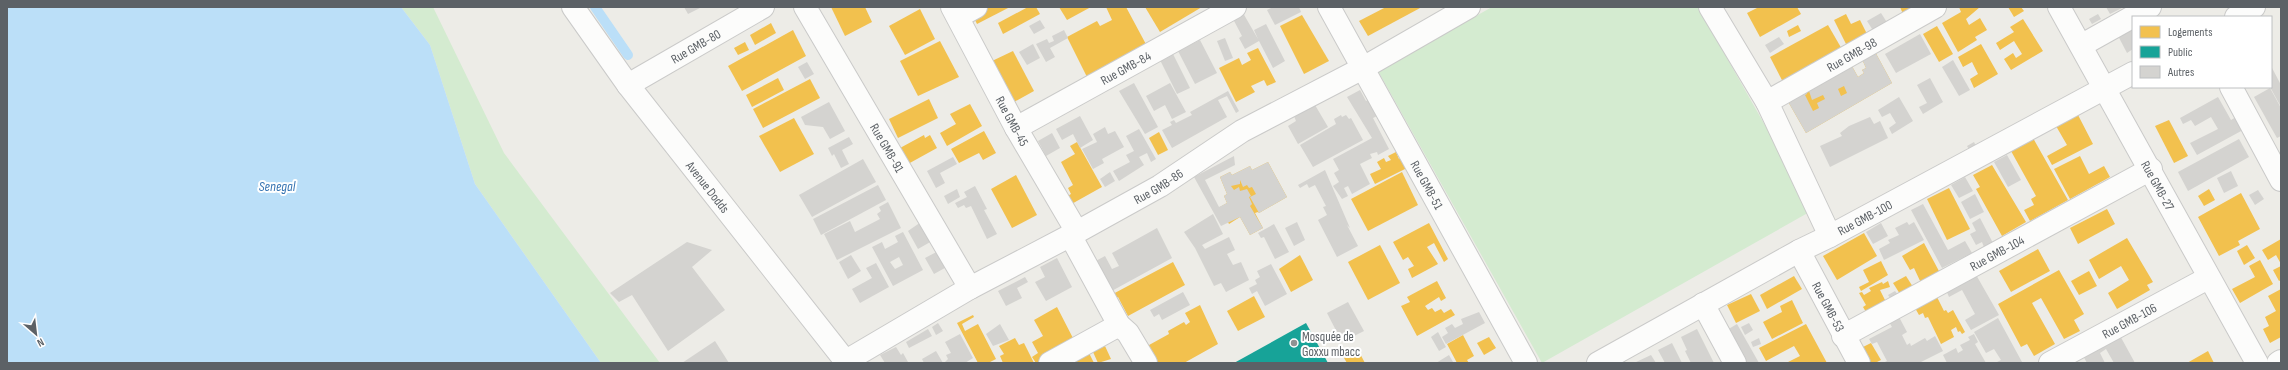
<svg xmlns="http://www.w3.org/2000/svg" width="2288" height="370" font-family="'Sofia Sans Condensed',sans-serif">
	<rect width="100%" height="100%" fill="#edece7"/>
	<g fill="#d4ebd0">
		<path d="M401,7H433L504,153L660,363H601L475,184L430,45Z"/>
		<path d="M1492,7H1698L1813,210L1542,363L1378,71Z"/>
	</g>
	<path fill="#bbdff8" d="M7,7H401L430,45L475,184L601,363H7Z"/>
	<g fill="#f2c14e">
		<path d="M831,7H865L872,22L845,36Z"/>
		<path d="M987,7H1010L977,24L971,12Z"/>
		<path d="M1028,7H1036L1040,14L1003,34L998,23Z"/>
		<path d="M1059,7H1091L1067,20Z"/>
		<path d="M1106,7H1126L1148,48L1088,79L1067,37L1097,21L1100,26L1112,20Z"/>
		<path d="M1145,7H1202L1160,32Z"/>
		<path d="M1386,7H1422L1368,36L1359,21Z"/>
		<path d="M1759,7H1797L1801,14L1760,37L1747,13Z"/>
		<path d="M1900,7H1916L1903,14Z"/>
		<path d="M1959,7H1980L1966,19L1969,25L1980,18L1987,30L1975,37L1977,40L1958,52L1942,23L1961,12Z"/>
		<path d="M2008,7H2021L2024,11L2014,17Z"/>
		<path d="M920,9L935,39L905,55L889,26Z"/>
		<path d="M1846,14L1851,24L1860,20L1868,36L1847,46L1834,20Z"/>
		<path d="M1302,15L1329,61L1304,74L1280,26Z"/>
		<path d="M2023,19L2043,51L2011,70L2004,59L2013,53L2016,58L2022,54L2014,41L2000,50L1996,43L2014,32L2010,27Z"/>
		<path d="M771,23L776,33L755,45L750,35Z"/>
		<path d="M1798,25L1801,31L1789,37L1787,31Z"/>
		<path d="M1828,25L1843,51L1784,84L1770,57Z"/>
		<path d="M1937,26L1953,54L1939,62L1923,34Z"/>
		<path d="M793,30L806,56L742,91L728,66Z"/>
		<path d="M940,41L959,77L918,96L900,61Z"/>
		<path d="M745,42L749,50L738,55L734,48Z"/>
		<path d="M1981,44L1998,74L1974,88L1970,79L1978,74L1972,62L1963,67L1958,57Z"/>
		<path d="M1258,48L1276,82L1267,86L1264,80L1251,86L1255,92L1236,102L1219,68L1239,58L1242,65L1251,60L1247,53Z"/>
		<path d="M1873,48L1892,83L1806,133L1786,98L1848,59L1858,77L1864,73L1862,70L1866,68L1860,55Z"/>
		<path d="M1013,51L1034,91L1014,102L992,61Z"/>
		<path d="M778,78L784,90L752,107L746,95Z"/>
		<path d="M810,79L820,98L763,128L753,109Z"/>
		<path d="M929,99L938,118L898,138L889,119Z"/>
		<path d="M970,104L982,126L947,146L940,133L956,124L950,114Z"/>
		<path d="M2078,115L2093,144L2052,165L2047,156L2067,145L2056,126Z"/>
		<path d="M794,118L814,154L780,172L759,136Z"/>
		<path d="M2169,120L2188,156L2174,163L2155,126Z"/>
		<path d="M984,131L996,153L983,160L979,153L959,163L951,149Z"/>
		<path d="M1159,132L1168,150L1158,155L1149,138Z"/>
		<path d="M924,135L925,138L930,135L937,148L908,164L900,148Z"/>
		<path d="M2033,138L2068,200L2030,221L2024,210L2034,205L2031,199L2036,196L2011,151Z"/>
		<path d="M1077,142L1102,187L1068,206L1064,198L1071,194L1068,188L1073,185L1061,162L1075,154L1070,146Z"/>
		<path d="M1396,152L1399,159L1402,158L1407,168L1375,184L1370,174L1381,169L1377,162L1384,158L1386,162L1391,160L1388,156Z"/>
		<path d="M2080,156L2089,174L2104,166L2110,177L2070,199L2054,169Z"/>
		<path d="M1268,162L1287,197L1259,213L1258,212L1255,213L1263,228L1250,235L1240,217L1229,224L1220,207L1227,203L1224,196L1227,194L1220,177L1230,172L1232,175L1250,166L1252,170Z"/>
		<path d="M1992,165L2026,222L2002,236L1976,189L1980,187L1973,175Z"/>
		<path d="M1402,172L1418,205L1368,231L1351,199Z"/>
		<path d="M1016,175L1037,215L1012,228L991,189Z"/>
		<path d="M1949,188L1970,229L1947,240L1927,199Z"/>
		<path d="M2209,189L2215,200L2204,206L2198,196Z"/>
		<path d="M2241,193L2260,229L2238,241L2240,245L2219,256L2198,217Z"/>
		<path d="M2107,209L2115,224L2078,244L2070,228Z"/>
		<path d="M1429,223L1448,259L1444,262L1434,243L1427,247L1438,264L1412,278L1408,269L1414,266L1408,257L1403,260L1393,242Z"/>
		<path d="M1864,233L1877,256L1837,280L1823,256Z"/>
		<path d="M2127,238L2153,282L2147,285L2150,290L2117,309L2108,293L2129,280L2121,266L2099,279L2089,260Z"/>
		<path d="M2281,239V264L2276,255L2268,260L2262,250Z"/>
		<path d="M1924,243L1940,273L1921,283L1914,268L1910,270L1902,256Z"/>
		<path d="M1380,245L1400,283L1368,300L1348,262Z"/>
		<path d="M2247,245L2255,258L2244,265L2237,251Z"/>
		<path d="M2038,249L2050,271L2011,292L1999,271Z"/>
		<path d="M1300,255L1313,280L1291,292L1279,269Z"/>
		<path d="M2260,260L2273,284L2240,303L2232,289L2255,277L2249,266Z"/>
		<path d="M1881,261L1888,275L1861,291L1859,287L1869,282L1863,270Z"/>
		<path d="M1173,262L1185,285L1128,316L1118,297L1114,299L1111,295Z"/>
		<path d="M2281,266V280L2279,281L2273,270Z"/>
		<path d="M2059,270L2084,314L2074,320L2080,331L2064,339L2041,298L2032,303L2055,344L2034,356L2027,344L2021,347L1998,304Z"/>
		<path d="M2089,271L2097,286L2079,295L2071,281Z"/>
		<path d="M1794,276L1802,289L1767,309L1760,295Z"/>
		<path d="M1906,276L1913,287L1900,294L1893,283Z"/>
		<path d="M1437,281L1446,298L1441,301L1439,297L1425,306L1428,310L1432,308L1435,312L1441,309L1444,313L1451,309L1455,315L1417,336L1401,306L1410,302L1407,297Z"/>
		<path d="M1888,281L1890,287L1880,290L1886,302L1866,312L1863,307L1866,305L1859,293L1862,292L1864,295L1871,291L1869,288L1882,282L1883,284Z"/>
		<path d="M2281,289V337L2270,343L2263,329L2269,326L2265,317L2276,311L2268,296Z"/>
		<path d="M1751,294L1760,311L1736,323L1727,305Z"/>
		<path d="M1254,296L1265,317L1238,331L1227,311Z"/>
		<path d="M1937,297L1944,311L1946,310L1948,313L1953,310L1965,332L1962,334L1960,331L1958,332L1956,327L1951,330L1954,337L1941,344L1928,317L1925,318L1923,313L1919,315L1915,308Z"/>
		<path d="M1792,300L1803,323L1772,339L1763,322L1782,312L1780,306Z"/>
		<path d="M1200,305L1218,344L1184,363H1147L1140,350L1169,334L1168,331L1184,322L1186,325L1190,322L1185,313Z"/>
		<path d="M1057,307L1075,342L1036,363L1032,357L1038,353L1032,342L1043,336L1034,320Z"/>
		<path d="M973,315L974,317L962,324L965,331L978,324L996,359L988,363H978L957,323Z"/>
		<path d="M1806,324L1827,363H1786L1800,356L1794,346L1766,361L1759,348Z"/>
		<path d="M1463,335L1474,356L1467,360L1469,363H1457L1447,344Z"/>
		<path d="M1489,337L1496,348L1484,355L1477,343Z"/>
		<path d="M1015,338L1019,345L1024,343L1034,363H1003L1000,356L1004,354L999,346Z"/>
		<path d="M1871,343L1881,360L1875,363H1869L1861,348Z"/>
		<path d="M1105,346L1111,359L1098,363L1093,352Z"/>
		<path d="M1358,350L1365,363H1347L1344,358Z"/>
		<path d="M1088,351L1094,363H1077L1074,359Z"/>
		<path d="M2208,351L2214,363H2187Z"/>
	</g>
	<path fill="#17a398" d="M1306,323L1328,363H1234Z"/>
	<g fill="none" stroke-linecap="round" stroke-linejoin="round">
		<path stroke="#bbdff8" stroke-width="10" d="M595,7L628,55"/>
	</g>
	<g fill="#d4d3d0" fill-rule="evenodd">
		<path d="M684,7H702L688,14Z"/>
		<path d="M1273,7H1299L1301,12L1275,25L1267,10Z"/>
		<path d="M2106,7H2124L2110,14Z"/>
		<path d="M1243,13L1258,39L1254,30L1266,24L1285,61L1273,68L1259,41L1245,49L1239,38L1242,36L1233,19Z"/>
		<path d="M1881,13L1888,24L1874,32L1867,21Z"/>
		<path d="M2098,14L2101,19L2092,24L2089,19Z"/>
		<path d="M1040,20L1045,28L1034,34L1029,26Z"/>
		<path d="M2133,22V49L2127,53L2116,32Z"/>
		<path d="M1064,30L1068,38L1050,48L1055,57L1046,62L1036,44L1047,39L1049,43L1054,41L1052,36Z"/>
		<path d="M1920,34L1931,54L1896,73L1885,54Z"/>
		<path d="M1779,37L1784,44L1770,53L1765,45Z"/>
		<path d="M1225,38L1233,58L1225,61L1217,41Z"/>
		<path d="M1200,40L1217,73L1195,84L1178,51Z"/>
		<path d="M1033,44L1040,58L1027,65L1019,52Z"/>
		<path d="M1873,48L1892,83L1806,133L1786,98L1848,59L1858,77L1864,73L1862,70L1866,68L1860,55ZM1844,86L1847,93L1841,96L1838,89ZM1809,91L1812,100L1823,95L1825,99L1817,103L1819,108L1813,111L1805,95L1807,94L1806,92Z"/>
		<path d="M1173,54L1190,88L1177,94L1160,60Z"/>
		<path d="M1953,60L1970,90L1959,96L1942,67Z"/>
		<path d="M807,62L814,74L805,79L798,67Z"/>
		<path d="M2271,66L2281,85V107L2270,87Z"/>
		<path d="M1930,78L1943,102L1923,114L1919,107L1927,103L1917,85Z"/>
		<path d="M1134,83L1158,127L1145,134L1119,91Z"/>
		<path d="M1170,83L1186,112L1172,119L1165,105L1154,111L1146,96Z"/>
		<path d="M2270,88L2281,108V136L2277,138L2254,97Z"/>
		<path d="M1360,90L1366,101L1373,98L1381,114L1373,118L1389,149L1378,155L1377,152L1370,154L1372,158L1360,164L1370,184L1352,194L1348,186L1344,188L1348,196L1342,199L1333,186L1339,182L1334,173L1339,170L1333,159L1372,138L1347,97Z"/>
		<path d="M1228,91L1239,111L1236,113L1227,96L1218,100L1227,117L1172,148L1162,130L1172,125L1170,122L1174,120L1176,123L1192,115L1190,112Z"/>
		<path d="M1899,97L1913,121L1892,134L1889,128L1896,123L1890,113L1882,117L1878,110Z"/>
		<path d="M2218,97L2231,120L2236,117L2243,130L2197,155L2190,143L2218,129L2211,117L2195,126L2191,120L2183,124L2180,118Z"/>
		<path d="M829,102L845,131L830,139L823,127L805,125L801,117Z"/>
		<path d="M1315,105L1328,127L1298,144L1288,126L1296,121L1294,116Z"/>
		<path d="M1341,115L1342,117L1346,115L1349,119L1351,118L1363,140L1313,167L1300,145L1336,124L1334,119Z"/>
		<path d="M1080,116L1093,140L1080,148L1073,134L1062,140L1056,129Z"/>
		<path d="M1870,117L1874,124L1880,121L1888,138L1830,167L1820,146L1842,136L1840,133L1849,126Z"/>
		<path d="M1105,127L1108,134L1115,131L1124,147L1102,159L1104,163L1093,169L1082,149L1097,142L1093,134Z"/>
		<path d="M1139,129L1156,159L1151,162L1147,153L1139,157L1144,165L1119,181L1113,171L1130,162L1126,155L1134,151L1126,136Z"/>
		<path d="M1052,133L1060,148L1046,156L1038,141Z"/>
		<path d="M849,137L853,144L842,150L849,164L841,168L834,154L832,156L828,148Z"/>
		<path d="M2239,139L2249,157L2188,191L2178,172Z"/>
		<path d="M1974,142L1979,152L1973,156L1967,146Z"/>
		<path d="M2007,155L2021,180L2008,187L1994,162Z"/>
		<path d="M1234,156L1235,165L1205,180L1219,207L1227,203L1224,196L1227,194L1220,177L1230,172L1232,175L1250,166L1252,170L1268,162L1287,197L1259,213L1250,197L1256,194L1252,187L1249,188L1247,185L1243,187L1240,180V184L1231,186L1234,190L1239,187L1240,191L1247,189L1251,196L1249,197L1252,204L1250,206L1263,228L1250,235L1240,217L1221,226L1194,177Z"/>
		<path d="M953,157L957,164L940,173L945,183L936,188L927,171Z"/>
		<path d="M863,159L876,182L812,217L799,195Z"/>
		<path d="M1325,170L1350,228L1347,225L1358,246L1337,257L1318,220L1327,215L1323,207L1326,206L1315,185L1309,188L1307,184L1300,188L1298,185Z"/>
		<path d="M2231,171L2238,186L2224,193L2217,178Z"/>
		<path d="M1110,172L1115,181L1105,187L1100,179Z"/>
		<path d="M1965,177L1973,191L1959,198L1951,185Z"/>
		<path d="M878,185L886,200L821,235L813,219Z"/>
		<path d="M975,186L987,209L984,210L997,234L987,239L971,206L966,208L964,205L958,208L955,203L967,197L964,192Z"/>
		<path d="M957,189L960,197L948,204L944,196Z"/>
		<path d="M2258,190L2264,199L2255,205L2249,195Z"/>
		<path d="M1975,194L1984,212L1970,219L1961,202Z"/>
		<path d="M888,202L901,228L837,260L824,234L850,221L855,232L880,219L877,214L881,211L879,207Z"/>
		<path d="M1923,204L1948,250L1965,241L1972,253L1942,268L1911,210Z"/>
		<path d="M1213,214L1223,234L1202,245L1205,249L1229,237L1235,250L1227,254L1233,265L1241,262L1249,280L1226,292L1221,283L1214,286L1195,248L1184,232Z"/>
		<path d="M1980,218L1993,243L1984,247L1982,242L1976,245L1970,234L1976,231L1972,223Z"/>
		<path d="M921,222L932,241L918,249L908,231Z"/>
		<path d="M1297,222L1305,240L1294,246L1285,228Z"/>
		<path d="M1907,222L1909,225L1914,222L1924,240L1884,260L1879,249L1890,243L1888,240L1899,235L1895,228Z"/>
		<path d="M1881,223L1888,236L1873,244L1866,232Z"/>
		<path d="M1274,224L1289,252L1275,259L1264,237L1261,238L1258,233Z"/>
		<path d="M1157,228L1172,258L1108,293L1092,263L1105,256L1112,269L1119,266L1112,253Z"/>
		<path d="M903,232L923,270L893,286L872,247L882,242L885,249L898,242L895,236ZM899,257L903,265L895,269L890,262Z"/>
		<path d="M687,242L712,250L692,267L725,310L668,351L632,295L619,302L610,293Z"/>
		<path d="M944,248L952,264L934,274L925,258Z"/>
		<path d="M851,255L861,271L848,279L839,262Z"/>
		<path d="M1057,258L1072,287L1046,301L1035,282L1045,277L1040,267Z"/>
		<path d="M876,263L889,287L860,303L852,289L872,278L866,268Z"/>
		<path d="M1271,264L1287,294L1265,306L1257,291L1252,294L1249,288L1257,284L1255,280L1260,277L1257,271Z"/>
		<path d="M1975,273L1999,315L1971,330L1965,320L1975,314L1962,290L1949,297L1946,290Z"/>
		<path d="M1025,277L1028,282L1017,288L1022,298L1006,306L998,291Z"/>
		<path d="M1895,291L1898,295L1891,299L1888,295Z"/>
		<path d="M1183,292L1190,305L1162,320L1159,314L1154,317L1150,310Z"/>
		<path d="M1348,302L1364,331L1342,342L1327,313Z"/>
		<path d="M1479,312L1485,323L1446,344L1442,337L1448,333L1445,328L1452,324L1455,328L1463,324L1461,319Z"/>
		<path d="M1899,317L1907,332L1902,335L1907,345L1910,343L1911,346L1925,338L1927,341L1935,336L1943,351L1919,363H1883L1887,361L1877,342L1872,344L1869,339L1892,327L1889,322Z"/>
		<path d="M1998,318L2022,362L2021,363H1995L2001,360L1994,349L1986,353L1974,332Z"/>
		<path d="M938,323L943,331L936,335L932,327Z"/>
		<path d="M1749,323L1753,330L1745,335L1741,327Z"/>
		<path d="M1000,324L1009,340L993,346L986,334Z"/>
		<path d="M1737,324L1759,363H1745L1727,330Z"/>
		<path d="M928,329L932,336L909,348L906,342Z"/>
		<path d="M1697,329L1714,363H1691L1685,351L1687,350L1681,337Z"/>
		<path d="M1438,332L1446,347L1439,351L1431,337Z"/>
		<path d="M2118,332L2135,363H2114L2106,349L2100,353L2105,363H2087L2081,352Z"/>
		<path d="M960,334L973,358L965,363H944L948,359L946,355L951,353L945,342Z"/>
		<path d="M1974,334L1978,342L1975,344L1986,363H1947L1943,355L1956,348L1958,353L1963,350L1960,345L1970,340L1968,337Z"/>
		<path d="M1759,338L1761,344L1753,347L1751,342Z"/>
		<path d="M715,341L729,363H682Z"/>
		<path d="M1672,343L1682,363H1665L1658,350Z"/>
		<path d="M896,347L901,355L903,353L908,362L885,363L880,355Z"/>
		<path d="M936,351L943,363H924L922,359Z"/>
		<path d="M1449,355L1453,362L1436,363Z"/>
		<path d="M1651,355L1656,363H1634Z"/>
	</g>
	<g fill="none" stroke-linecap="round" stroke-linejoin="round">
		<defs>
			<g id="minor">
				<path id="s1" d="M573,7L628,85L847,363"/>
				<path id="s2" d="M805,7L970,288"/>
				<path id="s3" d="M952,7L1016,128L1077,232"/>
				<path id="s4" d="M1329,7L1526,363"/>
				<path d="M1710,7L1767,102L1830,236"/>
				<path id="s5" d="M2059,7L2257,363"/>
				<path d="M958,17L976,7"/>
				<path d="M2236,17L2254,7"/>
				<path d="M2082,45L2150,7"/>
				<path id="s6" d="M628,85L763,7"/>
				<path d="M2231,87L2281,180"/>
				<path id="s7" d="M1767,102L1935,7"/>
				<path id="s8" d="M1016,128L1235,7"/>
				<path d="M1070,235L1119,325L1128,333L1146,363"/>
				<path id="s9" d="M1799,251L1859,363"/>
				<path d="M1703,304L1735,363"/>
				<path id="s10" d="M1843,336L2151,169"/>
				<path id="s11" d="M846,361L970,288L1077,232L1160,186L1242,131L1363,68L1469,7"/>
				<path d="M1050,363L1119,325"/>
				<path id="s12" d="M1598,363L1799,251L1830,236L2133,73"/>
				<path id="s13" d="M2050,363L2208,278"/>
				<path d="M2278,363L2281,361"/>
			</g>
		</defs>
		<use href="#minor" stroke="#cacac9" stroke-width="24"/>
		<use href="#minor" stroke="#fcfcfb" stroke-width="22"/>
	</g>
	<circle fill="#8f9293" stroke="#fff" stroke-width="1.5" cx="1294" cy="343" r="4"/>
	<g text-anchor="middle" stroke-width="4" stroke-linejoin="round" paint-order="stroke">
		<g font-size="13" fill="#5c6166" stroke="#fff">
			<text dy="5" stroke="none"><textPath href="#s6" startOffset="78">Rue GMB-80</textPath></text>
			<text dy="5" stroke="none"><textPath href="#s7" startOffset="97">Rue GMB-98</textPath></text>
			<text dy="5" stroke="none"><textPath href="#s8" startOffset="125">Rue GMB-84</textPath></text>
			<text dy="5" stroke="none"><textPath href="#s3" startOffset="129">Rue GMB-45</textPath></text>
			<text dy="5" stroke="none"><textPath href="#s2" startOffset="163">Rue GMB-91</textPath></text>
			<text dy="5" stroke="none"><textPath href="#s11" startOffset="358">Rue GMB-86</textPath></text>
			<text dy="5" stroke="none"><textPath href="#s4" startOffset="203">Rue GMB-51</textPath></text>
			<text dy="5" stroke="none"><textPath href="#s5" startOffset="204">Rue GMB-27</textPath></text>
			<text dy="5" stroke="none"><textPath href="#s1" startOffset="225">Avenue Dodds</textPath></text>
			<text dy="5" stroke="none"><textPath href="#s12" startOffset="304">Rue GMB-100</textPath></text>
			<text dy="5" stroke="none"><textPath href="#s10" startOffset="175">Rue GMB-104</textPath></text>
			<text dy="5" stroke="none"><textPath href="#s9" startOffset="63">Rue GMB-53</textPath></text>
			<text dy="5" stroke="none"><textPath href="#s13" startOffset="90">Rue GMB-106</textPath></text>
		</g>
		<g font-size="13" fill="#5c6166" stroke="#fff" text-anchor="start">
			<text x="1302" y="341">Mosquée de<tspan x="1302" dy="15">Goxxu mbacc</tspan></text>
		</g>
		<g font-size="14" font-style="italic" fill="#3674b2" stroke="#fff">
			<text x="277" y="191">Senegal</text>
		</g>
	</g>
	<rect width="2288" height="370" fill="none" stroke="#5c6166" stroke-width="16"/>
	<rect x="2132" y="16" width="140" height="72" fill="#ffffff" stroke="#bec0c2"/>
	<rect x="2140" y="26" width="20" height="12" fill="#f2c14e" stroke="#bec0c2"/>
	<text x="2168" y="36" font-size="12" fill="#5c6166">Logements</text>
	<rect x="2140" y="46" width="20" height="12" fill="#17a398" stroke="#bec0c2"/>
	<text x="2168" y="56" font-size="12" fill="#5c6166">Public</text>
	<rect x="2140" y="66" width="20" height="12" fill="#d4d3d0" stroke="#bec0c2"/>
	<text x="2168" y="76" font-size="12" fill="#5c6166">Autres</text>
	<g transform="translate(36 334) rotate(152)" stroke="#ffffff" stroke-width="3" paint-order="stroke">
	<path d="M0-3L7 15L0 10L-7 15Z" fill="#5c6166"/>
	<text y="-6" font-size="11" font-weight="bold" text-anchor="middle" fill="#5c6166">N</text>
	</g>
</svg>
